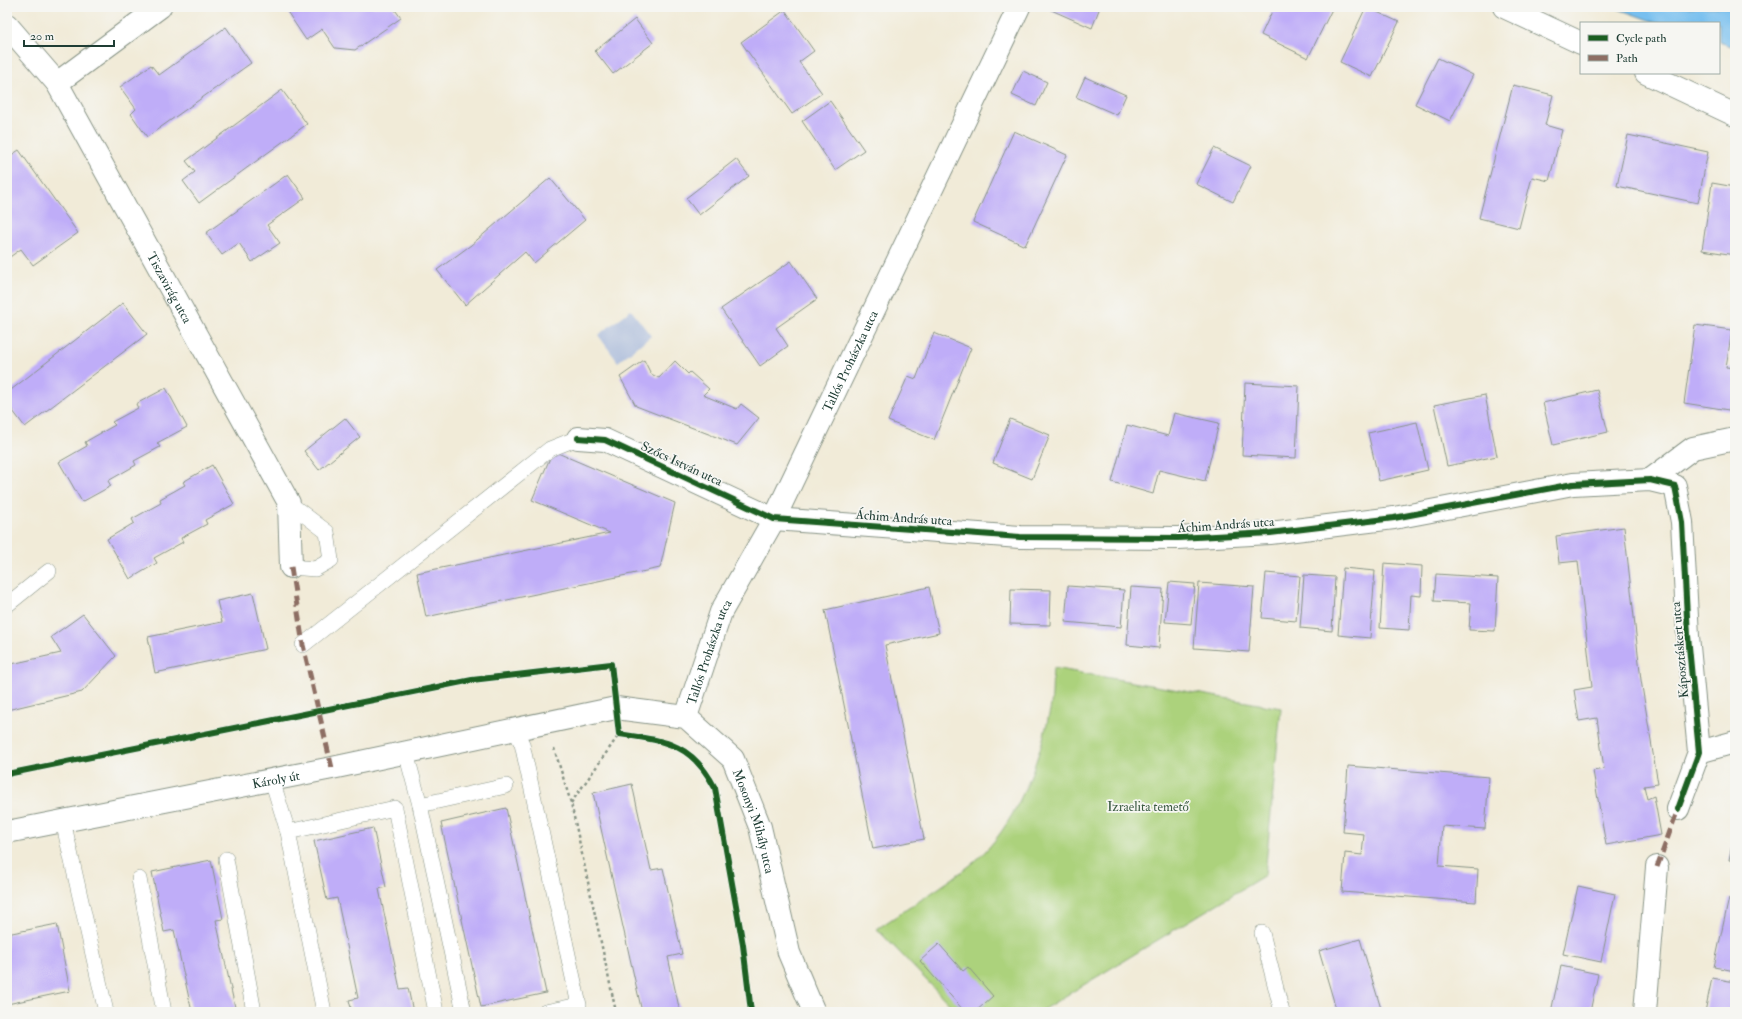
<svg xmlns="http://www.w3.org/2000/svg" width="1742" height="1019" font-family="'IM FELL Double Pica',serif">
	<rect width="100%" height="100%" fill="#f6f6f2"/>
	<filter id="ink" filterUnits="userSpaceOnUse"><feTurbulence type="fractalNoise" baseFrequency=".025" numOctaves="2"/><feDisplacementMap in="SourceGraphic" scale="8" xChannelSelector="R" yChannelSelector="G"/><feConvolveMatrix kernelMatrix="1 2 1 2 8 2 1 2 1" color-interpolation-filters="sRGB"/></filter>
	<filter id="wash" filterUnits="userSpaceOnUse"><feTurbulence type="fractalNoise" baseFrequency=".012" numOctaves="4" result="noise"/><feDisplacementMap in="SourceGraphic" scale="16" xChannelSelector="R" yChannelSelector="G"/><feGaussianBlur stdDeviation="0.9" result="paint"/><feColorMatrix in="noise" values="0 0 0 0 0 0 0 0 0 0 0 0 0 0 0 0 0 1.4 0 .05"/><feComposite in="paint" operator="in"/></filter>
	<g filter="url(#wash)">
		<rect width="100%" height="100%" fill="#f1ebd8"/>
		<path fill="#b7c5de" d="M631,310L651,336L618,362L598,335Z"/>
		<path fill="#acd27c" stroke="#668858" d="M1053,668L1281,708L1265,875L1039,1012H957L877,929C909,907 943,887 973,863C1015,828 1039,763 1050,710C1053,697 1052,681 1053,668Z"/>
		<path fill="#77bfef" stroke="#4b7e92" d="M1613,7H1735V47L1719,42V23H1657Z"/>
		<g id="blocks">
			<g fill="#bfadf8">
				<path d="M296,7H393L401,18L355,50L335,48L322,29L306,40L288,13Z"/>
				<path d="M1050,7H1100L1092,28L1049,9Z"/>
				<path d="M1274,7H1333L1308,58L1261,35Z"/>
				<path d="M1366,7L1399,22L1372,77L1340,62Z"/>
				<path d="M785,10L814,51L799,62L822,93L792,114L741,42Z"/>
				<path d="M635,19L653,43L613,74L595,51Z"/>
				<path d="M226,27L251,63L147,137L131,114L136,109L120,87L151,65L159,75Z"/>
				<path d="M1438,58L1473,75L1450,121L1415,104Z"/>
				<path d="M1023,71L1047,82L1036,106L1012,95Z"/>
				<path d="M1085,77L1126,95L1117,115L1076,97Z"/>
				<path d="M1513,85L1553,95L1545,125L1562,130L1549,181L1532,177L1519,228L1479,218Z"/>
				<path d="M282,90L307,124L199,203L183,181L195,172L186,161Z"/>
				<path d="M830,101L864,150L835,170L802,121Z"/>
				<path d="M1014,131L1067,155L1025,246L973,222Z"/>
				<path d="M1628,135L1708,152L1698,203L1617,186Z"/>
				<path d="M1214,148L1251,166L1233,202L1196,184Z"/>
				<path d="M19,150L78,233L33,265L21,249L7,259V158Z"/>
				<path d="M736,159L749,176L699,215L686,198Z"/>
				<path d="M288,174L305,198L267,225L280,243L252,262L239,243L222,255L206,233Z"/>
				<path d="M550,178L585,220L534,263L525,252L465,305L437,270L471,245Z"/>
				<path d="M1712,183L1735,187V255L1702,250Z"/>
				<path d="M791,261L817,299L776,328L788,346L760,366L721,309Z"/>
				<path d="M123,303L147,334L25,427L7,403V393Z"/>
				<path d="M1695,325L1732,330L1726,367L1735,368V411L1684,403Z"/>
				<path d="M934,333L971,348L934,440L888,421L908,376L916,379Z"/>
				<path d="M644,360L651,374L659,378L675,361L688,374L690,372L709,389L703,395L737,409L741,404L759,418L737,445L636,406L620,377Z"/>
				<path d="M1245,383L1299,386L1296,458L1242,455Z"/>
				<path d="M166,388L187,427L157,443L160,447L134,461L136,465L108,481L111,486L82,502L59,462L87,446L85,442L115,425L112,422L138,408L136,404Z"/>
				<path d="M1597,390L1608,432L1553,445L1543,403Z"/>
				<path d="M1485,395L1497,456L1447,466L1434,405Z"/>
				<path d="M1174,413L1219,423L1205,481L1159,470L1153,494L1112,482L1127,425L1168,436Z"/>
				<path d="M345,418L360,437L319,470L304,451Z"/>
				<path d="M1010,419L1050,435L1032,479L993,463Z"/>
				<path d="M1417,422L1428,470L1379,481L1368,433Z"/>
				<path d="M553,451L675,503L660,568L426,617L417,573L610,533L532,500Z"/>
				<path d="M212,465L234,504L205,520L207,524L181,538L183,542L154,558L157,563L130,579L107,539L134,523L132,519L161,503L160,499L185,485L183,482Z"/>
				<path d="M1624,527L1641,680L1658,784L1644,786L1647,799L1654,796L1661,835L1606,845L1593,771L1604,769L1597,718L1579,721L1574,690L1592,687L1578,561L1559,563L1556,536Z"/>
				<path d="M1384,563L1422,566L1421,596L1411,595L1409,630L1380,628Z"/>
				<path d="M1343,568L1375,571L1370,638L1338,635Z"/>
				<path d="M1266,573L1300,576L1296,621L1262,618Z"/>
				<path d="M1436,574L1498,578L1495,631L1469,630L1471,603L1434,601Z"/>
				<path d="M1304,575L1335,577L1332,631L1300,628Z"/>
				<path d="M1169,582L1195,584L1191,624L1165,622Z"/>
				<path d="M1199,583L1254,587L1249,652L1194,648Z"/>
				<path d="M1068,586L1124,590L1121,627L1065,622Z"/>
				<path d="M929,587L939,633L885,645L924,839L873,849L825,610Z"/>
				<path d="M1131,587L1163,589L1159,648L1127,645Z"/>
				<path d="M1011,589L1051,590L1050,625L1010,624Z"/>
				<path d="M253,593L266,649L155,673L148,637L222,622L217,601Z"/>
				<path d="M83,614L116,656L82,692L7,710V665L61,653L51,637Z"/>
				<path d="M1348,766L1489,777L1485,829L1442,826L1439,866L1478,869L1476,902L1342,892L1345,853L1362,855L1364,834L1343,832Z"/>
				<path d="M632,784L651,870L663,868L682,954L668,957L680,1012H642L593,793Z"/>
				<path d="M506,808L546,993L481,1007L441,823Z"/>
				<path d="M373,828L386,887L379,889L400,989L408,988L413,1012H352L349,1000L358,998L337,898L327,900L314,841Z"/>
				<path d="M1734,835H1735V861L1729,860Z"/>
				<path d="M211,860L223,919L216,920L236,1012H192L174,930L164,932L152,872Z"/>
				<path d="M1578,886L1615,894L1601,962L1563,954Z"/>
				<path d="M1729,898L1735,900V971L1714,967Z"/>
				<path d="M57,924L70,991L7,1004V934Z"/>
				<path d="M1360,939L1382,1012H1337L1319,951Z"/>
				<path d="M939,944L963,971L968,967L993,996L975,1012H965L920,961Z"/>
				<path d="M1561,966L1598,974L1590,1012H1551Z"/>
				<path d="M1712,978L1735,982V1012H1705Z"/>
			</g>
		</g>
	</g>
	<g filter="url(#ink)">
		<use href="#blocks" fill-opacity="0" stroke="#889486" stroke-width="1"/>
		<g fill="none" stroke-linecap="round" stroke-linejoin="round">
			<defs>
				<g id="lane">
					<path d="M289,503L327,532L331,560L315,569L291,567"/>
					<path d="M7,605L49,571"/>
					<path d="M303,645L550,449L578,438"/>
					<path d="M515,729L522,744L579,1005L545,1012"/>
					<path d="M406,753L420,805L464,1012"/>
					<path d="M272,780L288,832L324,1012"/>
					<path d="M420,805L506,786"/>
					<path d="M63,821L106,1012"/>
					<path d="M288,832L395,808L436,1012"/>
					<path d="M226,859L254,1012"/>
					<path d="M139,879L164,1012"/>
					<path d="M1262,933L1282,1012"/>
				</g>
				<g id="street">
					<path d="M1504,7L1581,43"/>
					<path id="s1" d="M7,25L57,83L289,503L291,567"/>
					<path d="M1646,73L1735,115"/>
					<path d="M57,83L160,7"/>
					<path d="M578,438L605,440L774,519L1020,537L1178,538L1270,533L1394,518L1573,484L1650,480L1675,486L1682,522L1688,636L1699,752L1678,809"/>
					<path d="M1650,480L1693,448L1735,439"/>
					<path id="s2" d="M686,717L721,612L774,519L1019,7"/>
					<path d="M1699,752L1735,742"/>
					<path d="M1645,1012L1657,867"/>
				</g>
				<g id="secondary">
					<path id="s3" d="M7,832L332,768L616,708L686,717L733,759L760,827L789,953L814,1012"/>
				</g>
			</defs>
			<use href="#lane" stroke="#889486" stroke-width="16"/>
			<use href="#street" stroke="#889486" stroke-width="24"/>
			<use href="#secondary" stroke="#889486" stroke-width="24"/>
			<g stroke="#889486" stroke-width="2.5" stroke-dasharray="3 3" stroke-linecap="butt">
				<path d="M554,748L571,803L616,1012"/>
				<path d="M571,803L618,736"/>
			</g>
			<use href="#lane" stroke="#fff" stroke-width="15"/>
			<use href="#street" stroke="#fff" stroke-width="22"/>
			<use href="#secondary" stroke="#fff" stroke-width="22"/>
			<g stroke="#8d6e63" stroke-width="5" stroke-dasharray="10 5" stroke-linecap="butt">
				<path d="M291,567L303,645L332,768"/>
				<path d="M1657,867L1678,809"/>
			</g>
			<defs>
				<g id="cycleway">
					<path d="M578,438L605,440L774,519L1020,537L1178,538L1270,533L1394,518L1573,484L1650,480L1675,486L1682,522L1688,636L1699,752L1678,809"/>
					<path d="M7,774L472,680L611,664L619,734C666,741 692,743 715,788L743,945L751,1012"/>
				</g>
			</defs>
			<use href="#cycleway" stroke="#f6f6f2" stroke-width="8"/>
			<use href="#cycleway" stroke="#1b5e20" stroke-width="6"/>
		</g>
	</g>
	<g text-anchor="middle" stroke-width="3.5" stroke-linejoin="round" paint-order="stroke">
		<g font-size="13" fill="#1f3d34" stroke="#f6f6f2">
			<text dy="5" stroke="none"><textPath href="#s1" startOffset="310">Tiszavirág utca</textPath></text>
			<text dy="5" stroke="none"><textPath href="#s2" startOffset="393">Tallós Prohászka utca</textPath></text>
			<text transform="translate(682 463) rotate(25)" y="5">Szőcs István utca</text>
			<text transform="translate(904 517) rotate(4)" y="5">Áchim András utca</text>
			<text transform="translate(1226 524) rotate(-4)" y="5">Áchim András utca</text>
			<text transform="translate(1679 650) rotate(-95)" y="5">Káposztáskert utca</text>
			<text dy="5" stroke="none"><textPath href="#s2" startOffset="69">Tallós Prohászka utca</textPath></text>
			<text dy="5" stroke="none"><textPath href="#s3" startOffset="274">Károly út</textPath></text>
			<text dy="5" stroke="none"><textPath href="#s3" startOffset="821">Mosonyi Mihály utca</textPath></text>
		</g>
		<g font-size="13" fill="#3b5b42" stroke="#f6f6f2">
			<text x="1148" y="811">Izraelita temető</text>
		</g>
	</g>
	<rect width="1742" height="1019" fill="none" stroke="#f6f6f2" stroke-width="24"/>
	<rect x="1580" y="22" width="140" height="52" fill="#f6f6f2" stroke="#a0aca6"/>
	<rect x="1588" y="35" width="20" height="6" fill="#1b5e20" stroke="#a0aca6"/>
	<text x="1616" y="42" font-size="12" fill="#1f3d34">Cycle path</text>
	<rect x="1588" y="55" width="20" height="6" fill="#8d6e63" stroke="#a0aca6"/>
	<text x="1616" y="62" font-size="12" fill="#1f3d34">Path</text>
	<path d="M24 40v6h90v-6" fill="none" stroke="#1f3d34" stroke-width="2"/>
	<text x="30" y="40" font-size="12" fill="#1f3d34" stroke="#f6f6f2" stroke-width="3" paint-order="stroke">20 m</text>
</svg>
